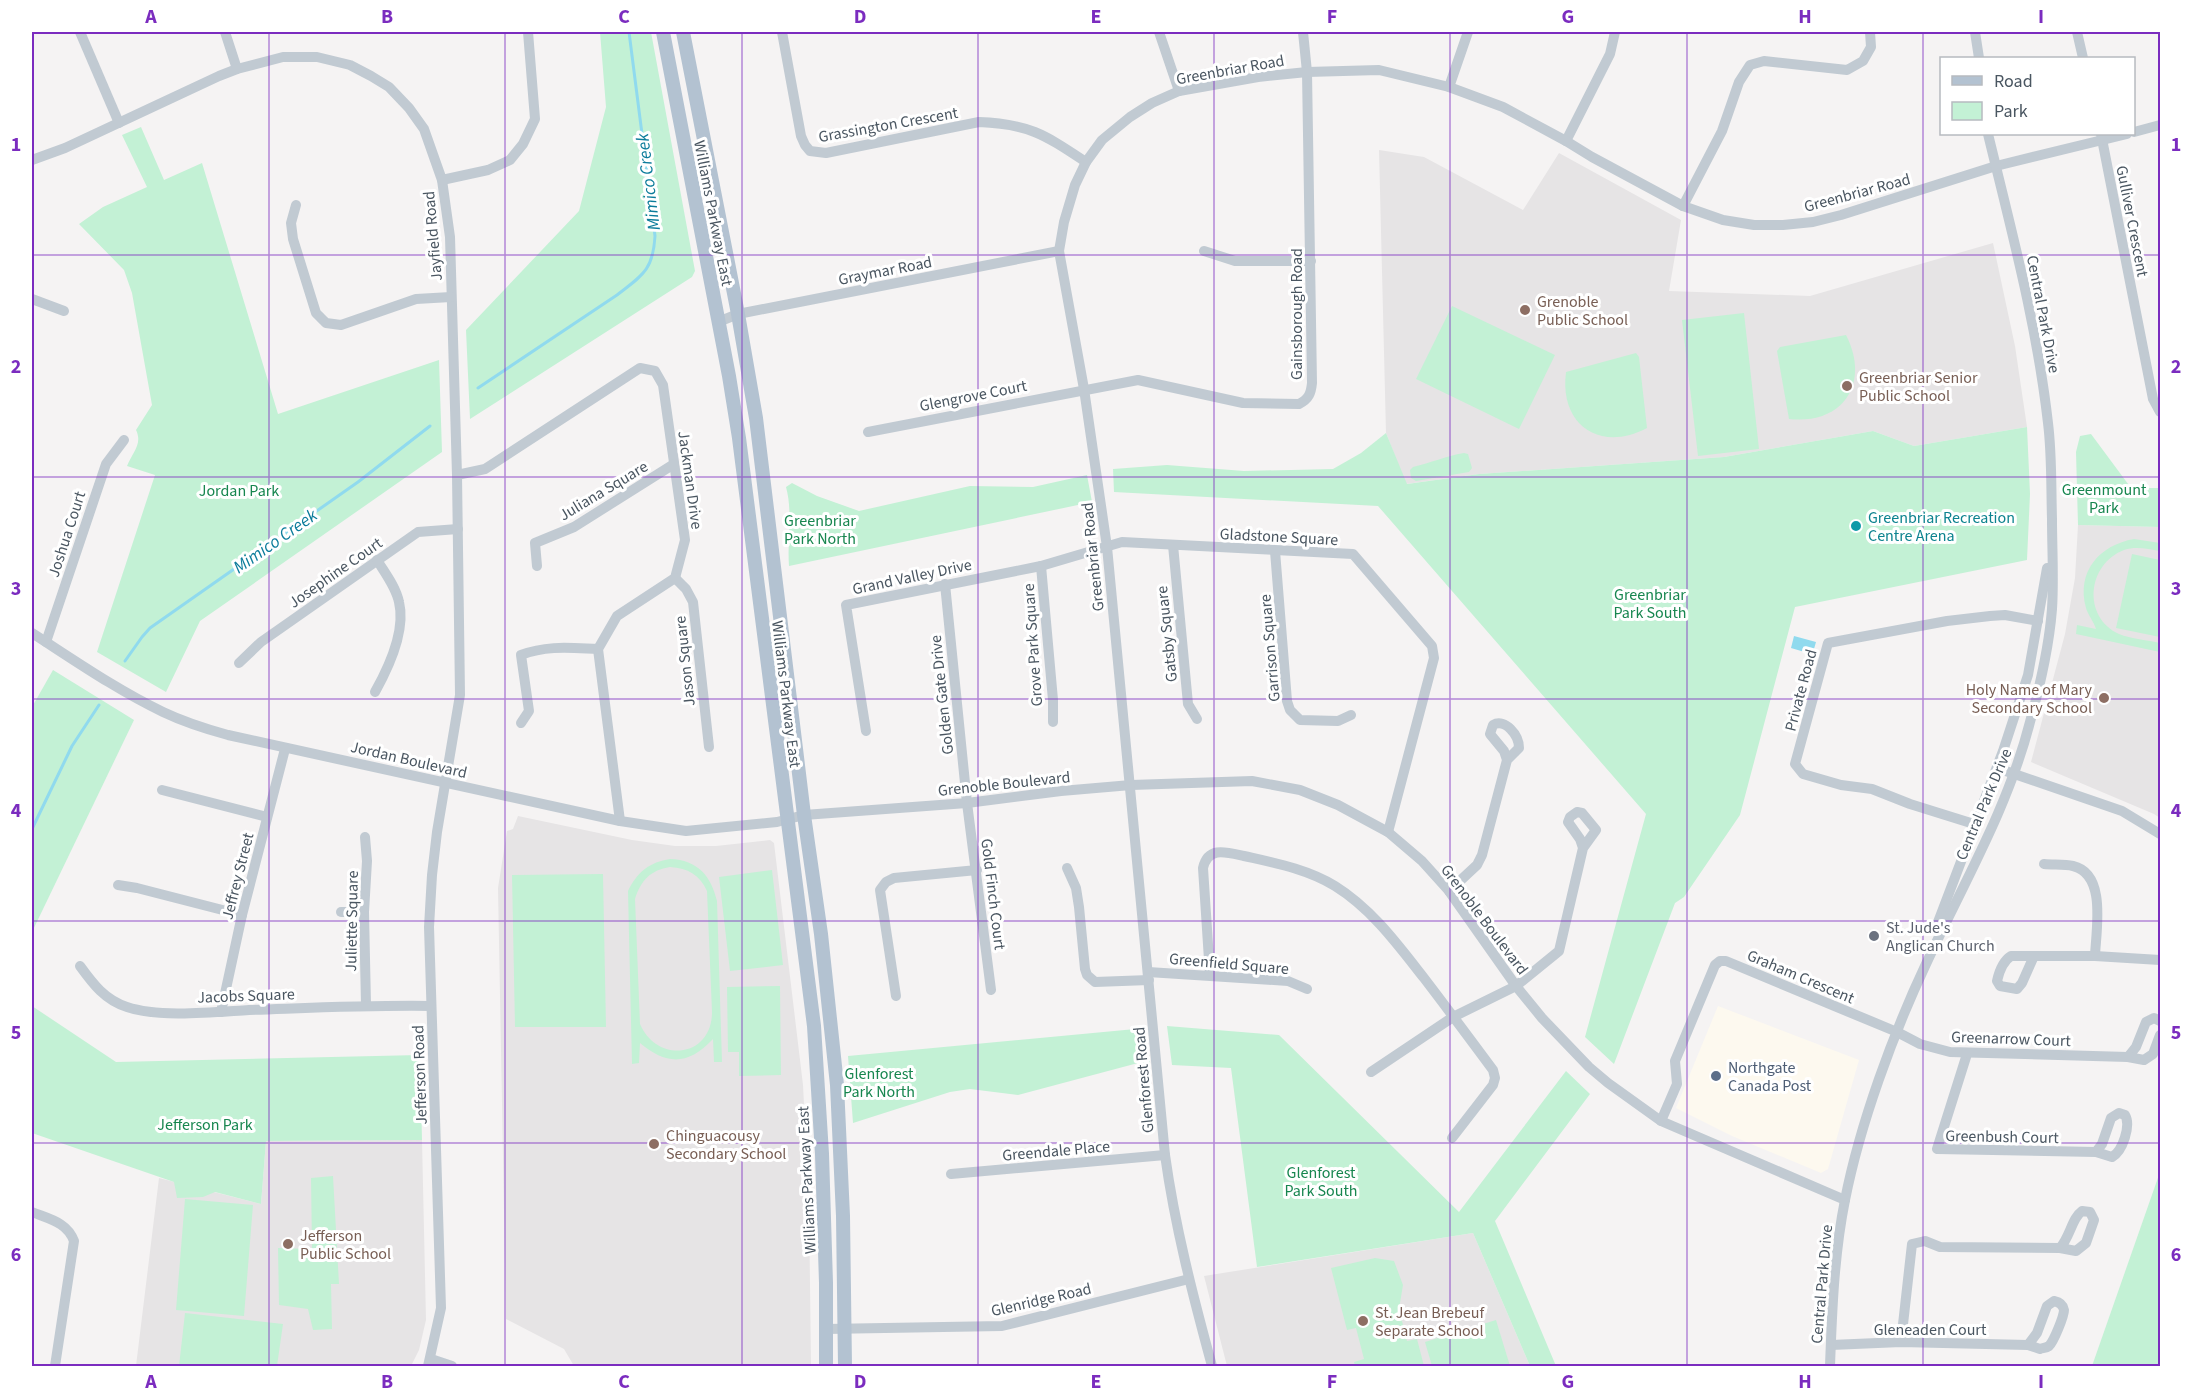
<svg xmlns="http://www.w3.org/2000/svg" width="2192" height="1398" font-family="'Source Sans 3',sans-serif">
	<rect width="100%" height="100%" fill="#f5f3f3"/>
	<path fill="#fdf9ef" d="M1718,1006L1859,1060L1828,1169L1821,1173L1732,1136L1676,1108Z"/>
	<g fill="#e6e4e5">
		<path d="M1379,150L1424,157L1523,210L1559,153L1681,220L1669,291L1810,296L1993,243L2015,346L2027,427L1914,446L1873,431L1724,457L1479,474L1406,484L1386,433Z"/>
		<path d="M2078,525L2160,527V818L2154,814L2031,762L2065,634L2075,578Z"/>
		<path d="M518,816L632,840L675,846H716L770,840L774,843L803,1085L809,1203L811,1366H574L564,1349L506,1319L498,888L507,831L513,829Z"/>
		<path d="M422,1140L426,1320L419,1350L411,1366H136L159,1178L261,1204L266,1141Z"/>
		<path d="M1473,1233L1530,1366H1227L1204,1276Z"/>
	</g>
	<g fill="#c3f1d5" fill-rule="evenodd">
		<path d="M600,32H651L695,271L692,277L470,419L466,330L579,211L606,107Z"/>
		<path d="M141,127L164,180L202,163L278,414L439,360L442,452L200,621L166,692L97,652L155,475L127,466C132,453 143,444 136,430L152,405L132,293L124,270L79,224L103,207L147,187L122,135Z"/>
		<path d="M1452,306L1555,355L1519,429L1416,379Z"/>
		<path d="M1744,313L1759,449L1698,456L1682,320Z"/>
		<path d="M1846,335C1871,384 1842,425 1789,419L1777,351L1780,347Z"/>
		<path d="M1636,353L1639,357L1647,428C1600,453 1559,425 1566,372Z"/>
		<path d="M2027,427L2030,494L2027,560L1795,607L1740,815L1684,897L1675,903L1614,1064L1585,1037L1646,814L1378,506L1114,492L1113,469L1167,465L1244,471L1333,469L1361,453L1386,433L1407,484L1479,474L1724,457L1873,431L1914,446Z"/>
		<path d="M2091,434L2131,488H2160V527L2078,525L2076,452L2080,436Z"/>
		<path d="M1464,453L1468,454L1472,468L1469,472L1416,481L1411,478L1410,470L1413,467C1431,463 1445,456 1464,453Z"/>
		<path d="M1087,475L1092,502L789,566C787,540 793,512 786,487L792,483L817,496L859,511L970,486L1033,487Z"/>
		<path d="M2134,539L2160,543V551C2148,549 2136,546 2124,550C2087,564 2082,617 2119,634C2131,639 2148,640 2160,643V652L2076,634L2077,625L2096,629C2094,622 2088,615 2086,608C2076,571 2100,545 2134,539Z"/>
		<path d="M2132,554L2160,560V637L2116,628Z"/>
		<path d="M53,670L134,720L32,932V707Z"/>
		<path d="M670,859C698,860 711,876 717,901L722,1062H714L713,1039C688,1066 666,1065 640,1043L639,1063L632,1064L628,891C637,872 650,862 670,859ZM670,867C688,868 700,875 707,891L712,1012C712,1058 657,1064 640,1024L635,899C641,880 651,870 670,867Z"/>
		<path d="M772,870L783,965L730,971L719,877Z"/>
		<path d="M603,874L606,1027H515L512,875Z"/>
		<path d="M780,986L781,1075L739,1076V1052H728L727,987Z"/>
		<path d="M32,1006L116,1062L420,1055L422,1140L266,1141L261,1204L215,1192L203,1197L177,1198L174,1182L32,1133Z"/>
		<path d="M1167,1026L1279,1035L1459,1212L1566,1071L1590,1094L1495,1221L1556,1366H1530L1473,1233L1257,1267L1231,1068L1172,1065Z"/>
		<path d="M1146,1028L1150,1064L1138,1063L1018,1095L970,1089L950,1092L853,1123L848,1056Z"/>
		<path d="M2160,1172V1366H2092Z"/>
		<path d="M333,1176L339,1284H331L332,1329L313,1330L308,1309L279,1305L278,1248L312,1249L311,1178Z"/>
		<path d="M185,1199L253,1205L244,1316L176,1310Z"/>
		<path d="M1375,1258L1394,1261L1403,1285L1399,1309L1407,1341L1417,1339L1424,1366H1355L1354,1362L1364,1359L1356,1328L1347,1330L1331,1268Z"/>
		<path d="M185,1313L283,1324L277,1366H179Z"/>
		<path d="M1496,1320L1510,1366H1432L1425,1342Z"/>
	</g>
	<path fill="#90daee" d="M1794,636L1816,642L1812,656L1808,655V653L1791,648Z"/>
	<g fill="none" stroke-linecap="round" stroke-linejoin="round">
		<g stroke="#90daee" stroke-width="3">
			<path d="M478,388L617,295C643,275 653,270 655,236L629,32"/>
			<path d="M125,661L142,637L150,628L358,482L430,426"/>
			<path d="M32,829L72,746L99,705"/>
		</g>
		<g stroke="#c1cad2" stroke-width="10">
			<path d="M80,32L119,123"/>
			<path d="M225,32L237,69"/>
			<path d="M782,32L801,136L805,145L810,151L826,153L979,122C1030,124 1045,135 1086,162"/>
			<path d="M1159,32L1179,91"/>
			<path d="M1975,32L1979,58"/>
			<path d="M2077,32L2083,58"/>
			<path d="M1449,87L1468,32"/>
			<path d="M2134,132L2160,125"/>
			<path d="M2101,134L2153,399L2160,412"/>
			<path d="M1566,141L1610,54L1615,32"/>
			<path d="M32,160L65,148L219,76L237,69L283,57H317L350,65L371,76L389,87L409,108L424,129L442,180L450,237L457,475L460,695L437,832L432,875L429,927L441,1308L428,1366"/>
			<path d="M442,180L488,170L510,160L523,144L535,119L528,32"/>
			<path d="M296,205L291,223L293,239L316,313L326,323L341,325L416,299L451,297"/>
			<path d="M1683,206L1722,131L1739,82L1750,65L1764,61L1847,70L1863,61L1871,47L1870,32"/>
			<path d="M1204,251L1235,261H1311"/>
			<path d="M32,299L64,311"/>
			<path d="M718,322L738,314L1059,251"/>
			<path d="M868,432L1138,380L1243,403L1299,404C1309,399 1311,393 1312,383L1307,72L1303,32"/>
			<path d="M457,475L485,469L640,368L655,371L663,385L685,540L675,578L617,616L598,649L620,821"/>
			<path d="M1173,545L1188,704L1197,719"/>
			<path d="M1275,551L1287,701L1290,710L1300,720L1338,721L1351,715"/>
			<path d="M537,566L535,543L574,527L674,464"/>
			<path d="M1041,566L1053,700V722"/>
			<path d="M675,578L686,589L693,602L709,747"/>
			<path d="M945,584L967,803L991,990"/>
			<path d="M32,633C74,660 117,690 163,712C184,722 206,729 228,735L620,821L686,831L777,822L804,815L967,803L1061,791L1131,785L1252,781L1300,790L1338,805L1388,832L1422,861L1449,891L1516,986L1542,1018L1589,1067L1608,1083L1661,1121L1845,1200"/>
			<path d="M46,642L106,464L124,440"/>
			<path d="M239,663L261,642L418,532L458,529"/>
			<path d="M375,692C389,667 406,631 399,602C396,587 385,573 377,560"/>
			<path d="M521,723L529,711L521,655C547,645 571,648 598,649"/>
			<path d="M866,731L846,605L1041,566L1122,542L1353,554L1432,646L1434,658L1388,832"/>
			<path d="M1997,768L2122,811L2160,834"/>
			<path d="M162,790L267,817"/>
			<path d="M1974,824L1910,804L1872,789L1841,785L1803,774L1795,764L1828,643L1947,621L1990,616L2005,615L2038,621"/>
			<path d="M365,837L367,861L364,912L366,1005"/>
			<path d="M2044,864C2053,865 2064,864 2073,866C2107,874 2096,930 2095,956"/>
			<path d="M1067,868L1076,888L1079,907L1085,969L1087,975L1095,982L1149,980"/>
			<path d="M118,885L137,888L242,915"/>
			<path d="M1449,891L1477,865L1482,855L1507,760L1519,748C1519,735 1505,718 1493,725L1490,734L1504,751L1507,760"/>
			<path d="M341,912H364"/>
			<path d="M1935,930L2003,751L2028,675L2047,568"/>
			<path d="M2034,956L2022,983L2017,989L2000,986L1997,981C1999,972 2003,961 2011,956H2095L2160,960"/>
			<path d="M80,966C93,984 105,1000 127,1007C159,1018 215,1012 249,1010C310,1008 371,1005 431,1006"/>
			<path d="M1148,972L1288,981L1307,989"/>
			<path d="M1210,975L1203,868C1208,846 1226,852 1244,856C1275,863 1307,869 1335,886C1372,909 1398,945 1424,978C1447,1008 1470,1039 1493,1070L1495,1078L1493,1085L1452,1138"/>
			<path d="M896,996L880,890L886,882L894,878L977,870"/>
			<path d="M221,1012L242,915L285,749"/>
			<path d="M1967,1054L1937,1149L2096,1152L2112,1157C2123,1151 2131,1125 2125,1115L2119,1113L2111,1118L2102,1144L2096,1152"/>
			<path d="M2128,1057L2136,1047L2146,1022L2154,1018L2160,1021"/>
			<path d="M1371,1072L1453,1017L1516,986L1559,951L1583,848L1596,830L1582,813L1577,812L1570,817L1568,822L1580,839L1583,848"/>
			<path d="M1661,1121L1677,1084L1675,1061L1715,965L1720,961H1726L1897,1032L1920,1044L1950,1052L2128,1057L2144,1060L2153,1054L2160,1035"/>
			<path d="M951,1174L1165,1155"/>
			<path d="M32,1212C49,1219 67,1222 74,1241L55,1366"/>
			<path d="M826,1329L1002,1326L1189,1279"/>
			<path d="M1901,1342L1912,1244L1925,1241L1940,1247L2060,1248L2076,1251L2086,1243L2094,1220L2090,1212L2082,1211C2072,1218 2070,1237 2060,1248"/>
			<path d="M1831,1345L1901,1342L2028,1345L2040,1349C2043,1348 2046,1348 2049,1346C2054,1341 2064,1316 2064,1310C2063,1304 2059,1302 2054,1301L2047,1306L2037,1333L2028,1345"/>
			<path d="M431,1359L452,1366"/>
			<path d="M1212,1366C1193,1296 1175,1227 1165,1155L1107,547L1084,389L1059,251L1064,222L1075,185L1086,162L1102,140L1130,117L1152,103L1179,91L1258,77L1307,72L1379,70L1449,87L1503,107L1566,141L1592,157L1683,206L1723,220L1754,225H1783L1813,222L1841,215L1996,166L2127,134"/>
			<path d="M1830,1366C1832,1311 1834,1255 1845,1200C1860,1124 1893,1034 1926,964C1963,884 2008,808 2030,722C2040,686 2049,647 2052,609C2054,579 2052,549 2052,519C2051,487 2052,455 2048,423C2037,325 2011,229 1988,134"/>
		</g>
		<g stroke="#b3c2d1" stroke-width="14">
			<path d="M663,32L729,376L739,438L814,1026L822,1154L826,1283V1366"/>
			<path d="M683,32L738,314L756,418L804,815L821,934L837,1085L843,1216L845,1366"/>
		</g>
	</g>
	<path fill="none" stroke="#7b2cbf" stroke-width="1.5" stroke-opacity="0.55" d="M269,32V1366M505,32V1366M742,32V1366M978,32V1366M1214,32V1366M1450,32V1366M1687,32V1366M1923,32V1366M32,255H2160M32,477H2160M32,699H2160M32,921H2160M32,1143H2160"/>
	<g fill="#8d6e63" stroke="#fff" stroke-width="2">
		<circle cx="1525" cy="310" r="6"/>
		<circle cx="1847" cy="386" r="6"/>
		<circle cx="2104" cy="698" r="6"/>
		<circle cx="654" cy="1144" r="6"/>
		<circle cx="288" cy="1244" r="6"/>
		<circle cx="1363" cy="1321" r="6"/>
	</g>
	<circle fill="#0f9aa8" stroke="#fff" stroke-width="2" cx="1856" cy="526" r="6"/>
	<circle fill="#6b7280" stroke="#fff" stroke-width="2" cx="1874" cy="936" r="6"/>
	<circle fill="#5c6f8a" stroke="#fff" stroke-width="2" cx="1716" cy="1076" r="6"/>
	<g text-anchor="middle" stroke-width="6" stroke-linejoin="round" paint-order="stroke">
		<g font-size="16" fill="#4a5661" stroke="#fff">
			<text transform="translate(1230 69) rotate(-10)" y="6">Greenbriar Road</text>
			<text transform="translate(888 124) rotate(-10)" y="6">Grassington Crescent</text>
			<text transform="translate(1857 192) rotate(-15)" y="6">Greenbriar Road</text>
			<text transform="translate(714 213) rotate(79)" y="6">Williams Parkway East</text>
			<text transform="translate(2133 221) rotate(79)" y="6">Gulliver Crescent</text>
			<text transform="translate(432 236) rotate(-95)" y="6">Jayfield Road</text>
			<text transform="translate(885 270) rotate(-11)" y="6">Graymar Road</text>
			<text transform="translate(1296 314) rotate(-90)" y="6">Gainsborough Road</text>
			<text transform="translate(2044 314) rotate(79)" y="6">Central Park Drive</text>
			<text transform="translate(973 395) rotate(-11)" y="6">Glengrove Court</text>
			<text transform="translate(691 480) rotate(82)" y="6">Jackman Drive</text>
			<text transform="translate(603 490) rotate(-31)" y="6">Juliana Square</text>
			<text transform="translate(66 534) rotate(-72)" y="6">Joshua Court</text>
			<text transform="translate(1279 536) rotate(3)" y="6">Gladstone Square</text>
			<text transform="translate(1092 557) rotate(-96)" y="6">Greenbriar Road</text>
			<text transform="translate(335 572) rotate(-35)" y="6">Josephine Court</text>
			<text transform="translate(912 576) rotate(-12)" y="6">Grand Valley Drive</text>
			<text transform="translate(1166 634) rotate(-96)" y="6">Gatsby Square</text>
			<text transform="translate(1032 645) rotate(-94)" y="6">Grove Park Square</text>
			<text transform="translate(1269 648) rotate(-95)" y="6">Garrison Square</text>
			<text transform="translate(684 661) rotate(-96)" y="6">Jason Square</text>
			<text transform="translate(1800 690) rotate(-75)" y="6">Private Road</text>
			<text transform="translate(787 694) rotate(83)" y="6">Williams Parkway East</text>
			<text transform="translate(941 695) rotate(-96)" y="6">Golden Gate Drive</text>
			<text transform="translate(409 759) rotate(13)" y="6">Jordan Boulevard</text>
			<text transform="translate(1004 783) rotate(-6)" y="6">Grenoble Boulevard</text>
			<text transform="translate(1983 804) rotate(-67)" y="6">Central Park Drive</text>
			<text transform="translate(237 876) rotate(-76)" y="6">Jeffrey Street</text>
			<text transform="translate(994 894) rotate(83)" y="6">Gold Finch Court</text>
			<text transform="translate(1485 919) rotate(53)" y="6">Grenoble Boulevard</text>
			<text transform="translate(351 921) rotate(-89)" y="6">Juliette Square</text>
			<text transform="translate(1229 963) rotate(5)" y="6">Greenfield Square</text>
			<text transform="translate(1801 976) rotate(23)" y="6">Graham Crescent</text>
			<text transform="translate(246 995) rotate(-2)" y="6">Jacobs Square</text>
			<text transform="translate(2011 1038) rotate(2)" y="6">Greenarrow Court</text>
			<text transform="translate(419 1075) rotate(-92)" y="6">Jefferson Road</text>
			<text transform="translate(1143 1080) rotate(-95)" y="6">Glenforest Road</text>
			<text transform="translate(2002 1136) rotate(1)" y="6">Greenbush Court</text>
			<text transform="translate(1056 1150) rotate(-5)" y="6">Greendale Place</text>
			<text transform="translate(806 1180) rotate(-93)" y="6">Williams Parkway East</text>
			<text transform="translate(1821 1284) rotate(-85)" y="6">Central Park Drive</text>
			<text transform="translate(1041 1299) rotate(-13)" y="6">Glenridge Road</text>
			<text x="1930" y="1335">Gleneaden Court</text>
		</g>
		<g font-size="16" fill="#785e54" stroke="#fff" text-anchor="start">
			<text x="1537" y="307">Grenoble<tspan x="1537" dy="18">Public School</tspan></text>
			<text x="1859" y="383">Greenbriar Senior<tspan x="1859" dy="18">Public School</tspan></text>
			<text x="2092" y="695" text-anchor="end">Holy Name of Mary<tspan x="2092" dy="18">Secondary School</tspan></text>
			<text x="666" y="1141">Chinguacousy<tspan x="666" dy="18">Secondary School</tspan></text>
			<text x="300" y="1241">Jefferson<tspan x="300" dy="18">Public School</tspan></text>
			<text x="1375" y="1318">St. Jean Brebeuf<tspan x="1375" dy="18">Separate School</tspan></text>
		</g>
		<g font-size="16" fill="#17864f" stroke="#fff">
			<text x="2104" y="495">Greenmount<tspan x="2104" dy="18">Park</tspan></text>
			<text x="239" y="496">Jordan Park</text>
			<text x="820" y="526">Greenbriar<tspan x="820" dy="18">Park North</tspan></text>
			<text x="1650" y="600">Greenbriar<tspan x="1650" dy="18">Park South</tspan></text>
			<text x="879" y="1079">Glenforest<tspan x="879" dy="18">Park North</tspan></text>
			<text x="205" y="1130">Jefferson Park</text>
			<text x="1321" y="1178">Glenforest<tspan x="1321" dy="18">Park South</tspan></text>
		</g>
		<g font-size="16" fill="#0d838f" stroke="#fff" text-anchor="start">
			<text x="1868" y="523">Greenbriar Recreation<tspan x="1868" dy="18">Centre Arena</tspan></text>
		</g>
		<g font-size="16" fill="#5b616d" stroke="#fff" text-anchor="start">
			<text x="1886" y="933">St. Jude's<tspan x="1886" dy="18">Anglican Church</tspan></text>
		</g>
		<g font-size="16" fill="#4e5e75" stroke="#fff" text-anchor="start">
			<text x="1728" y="1073">Northgate<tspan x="1728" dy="18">Canada Post</tspan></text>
		</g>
		<g font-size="18" font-style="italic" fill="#0c7c9b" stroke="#fff">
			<text transform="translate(648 182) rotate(-97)" y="6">Mimico Creek</text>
			<text transform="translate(275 541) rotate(-35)" y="6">Mimico Creek</text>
		</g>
	</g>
	<rect width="2192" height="1398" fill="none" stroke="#ffffff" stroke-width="66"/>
	<rect x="1940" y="57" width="195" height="78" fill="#ffffff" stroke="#b7bbc0" stroke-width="1.5"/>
	<rect x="1952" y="76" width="30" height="9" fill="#b3c2d1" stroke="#b7bbc0" stroke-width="1.5"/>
	<text x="1994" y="87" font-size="18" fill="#4a5661">Road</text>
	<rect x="1952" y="102" width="30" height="18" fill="#c3f1d5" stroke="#b7bbc0" stroke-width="1.5"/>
	<text x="1994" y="117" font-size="18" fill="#4a5661">Park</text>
	<rect x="33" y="33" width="2126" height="1332" fill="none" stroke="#7b2cbf" stroke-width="2"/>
	<g font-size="20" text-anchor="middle" font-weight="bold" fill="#7b2cbf">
		<text x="151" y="23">A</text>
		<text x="387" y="23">B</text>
		<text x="624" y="23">C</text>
		<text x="860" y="23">D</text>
		<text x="1096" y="23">E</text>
		<text x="1332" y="23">F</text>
		<text x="1568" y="23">G</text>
		<text x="1805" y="23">H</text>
		<text x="2041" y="23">I</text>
		<text x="16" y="151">1</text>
		<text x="2176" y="151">1</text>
		<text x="16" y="373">2</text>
		<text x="2176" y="373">2</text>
		<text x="16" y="595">3</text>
		<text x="2176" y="595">3</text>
		<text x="16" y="817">4</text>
		<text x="2176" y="817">4</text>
		<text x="16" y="1039">5</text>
		<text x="2176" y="1039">5</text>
		<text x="16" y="1261">6</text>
		<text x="2176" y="1261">6</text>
		<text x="151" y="1388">A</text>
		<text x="387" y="1388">B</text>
		<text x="624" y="1388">C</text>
		<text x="860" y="1388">D</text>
		<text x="1096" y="1388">E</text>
		<text x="1332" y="1388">F</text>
		<text x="1568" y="1388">G</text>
		<text x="1805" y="1388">H</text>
		<text x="2041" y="1388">I</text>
	</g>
</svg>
